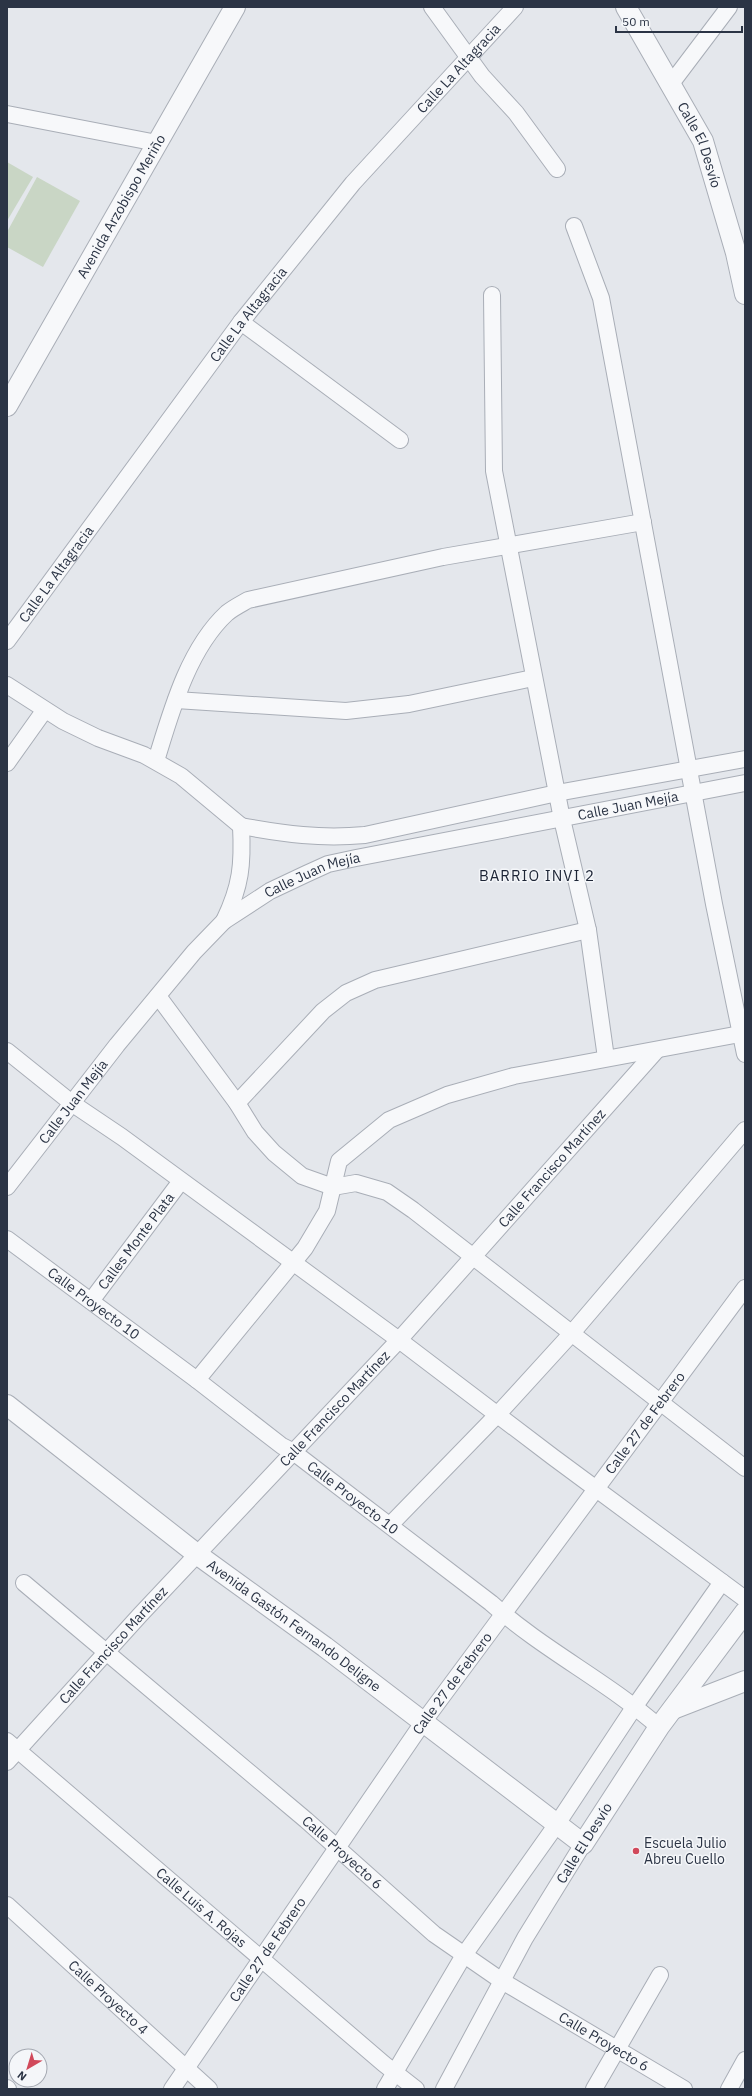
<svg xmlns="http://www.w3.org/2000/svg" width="752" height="2096" font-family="'IBM Plex Sans',sans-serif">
	<rect width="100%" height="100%" fill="#e4e7ec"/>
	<g fill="#c9d6c5">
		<path d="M7,162L33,177L7,221Z"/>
		<path d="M37,177L80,201L43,267L7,247V232Z"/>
	</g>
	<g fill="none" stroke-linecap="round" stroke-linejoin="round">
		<defs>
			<g id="minor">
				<path d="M432,7L482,76L516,113L557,169"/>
				<path d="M670,85L729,7"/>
				<path d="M7,114L157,143"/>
				<path d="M574,226L601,298L714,904L745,1054"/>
				<path d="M492,295L494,471L562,819L588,930L606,1058"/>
				<path d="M241,322L400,440"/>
				<path id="s1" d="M7,641L241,322L353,183L515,7"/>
				<path d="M7,685L63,721L98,738L144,755L181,776L241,826"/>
				<path d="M176,700L346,711L409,704L533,678"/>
				<path d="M156,761C171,712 188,649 227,613C233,608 241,604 248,600L443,557L643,522"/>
				<path d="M7,763L44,711"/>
				<path d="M241,826C285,834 320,839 365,835L557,793L745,759"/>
				<path d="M224,921C241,886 243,864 241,826"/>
				<path d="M158,996L237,1103L255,1132L274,1153L302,1176L333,1187L356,1183L387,1192L413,1210L745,1468"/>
				<path d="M7,1051L73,1104L122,1137L399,1340L553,1457L745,1599"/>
				<path d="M237,1103L323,1011L346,993L375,980L588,930"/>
				<path id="s2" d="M7,1187L117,1045L194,952L224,921L270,891L306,874L328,864L356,858L745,783"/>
				<path id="s3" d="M7,1239L197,1380L282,1446L292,1451L491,1603C543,1650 607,1681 659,1727"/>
				<path id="s4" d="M91,1301L181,1181"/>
				<path d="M197,1380L305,1248L327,1211L339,1161L389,1120L447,1095L514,1076L740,1034"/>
				<path d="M390,1525L498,1414L572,1333L745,1130"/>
				<path id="s5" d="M24,1583L306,1820L434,1934L502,1981L684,2089"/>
				<path id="s6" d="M7,1741L384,2064L416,2089"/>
				<path id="s7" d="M7,1762L140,1615L399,1340L656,1051"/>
				<path id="s8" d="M7,1905L209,2089"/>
				<path d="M7,2088L8,2089"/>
				<path id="s9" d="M172,2089L424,1721L745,1288"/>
				<path d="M385,2089L464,1955L557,1824L635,1706L722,1582"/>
				<path d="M444,2089L525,1938L583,1844"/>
				<path d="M594,2089L660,1975"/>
				<path d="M729,2089L745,2060"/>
			</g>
			<g id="tertiary">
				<path id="s10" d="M626,7L703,141L736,253L745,294"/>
				<path id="s11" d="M7,406L235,7"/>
				<path id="s12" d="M7,1405L198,1555L325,1647L583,1844L659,1727L745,1612"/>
				<path d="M673,1709L745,1681"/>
			</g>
		</defs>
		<use href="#minor" stroke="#a9aeb7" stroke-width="18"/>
		<use href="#tertiary" stroke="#a9aeb7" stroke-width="22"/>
		<use href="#minor" stroke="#f7f8fa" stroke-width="16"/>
		<use href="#tertiary" stroke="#f7f8fa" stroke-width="20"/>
	</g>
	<circle fill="#d1495b" stroke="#f4f6f9" stroke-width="1.5" cx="636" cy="1851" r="4"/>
	<g text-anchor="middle" stroke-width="3" stroke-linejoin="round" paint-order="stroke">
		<g font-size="14" fill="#2b3445" stroke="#f4f6f9">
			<text dy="5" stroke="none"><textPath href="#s1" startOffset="730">Calle La Altagracia</textPath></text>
			<text dy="5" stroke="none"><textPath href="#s10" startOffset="157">Calle El Desvío</textPath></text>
			<text dy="5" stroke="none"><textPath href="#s11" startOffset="230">Avenida Arzobispo Meriño</textPath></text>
			<text dy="5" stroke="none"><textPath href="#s1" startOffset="406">Calle La Altagracia</textPath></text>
			<text dy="5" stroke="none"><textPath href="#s1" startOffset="83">Calle La Altagracia</textPath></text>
			<text dy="5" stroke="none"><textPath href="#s2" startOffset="768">Calle Juan Mejía</textPath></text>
			<text dy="5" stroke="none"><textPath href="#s2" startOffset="444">Calle Juan Mejía</textPath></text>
			<text dy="5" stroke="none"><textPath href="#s2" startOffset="108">Calle Juan Mejía</textPath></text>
			<text dy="5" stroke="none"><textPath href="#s7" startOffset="806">Calle Francisco Martínez</textPath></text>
			<text dy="5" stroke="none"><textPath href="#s4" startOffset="75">Calles Monte Plata</textPath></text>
			<text dy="5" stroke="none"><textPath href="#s3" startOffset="108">Calle Proyecto 10</textPath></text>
			<text dy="5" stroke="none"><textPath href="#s7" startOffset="482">Calle Francisco Martínez</textPath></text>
			<text dy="5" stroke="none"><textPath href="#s9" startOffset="817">Calle 27 de Febrero</textPath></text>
			<text dy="5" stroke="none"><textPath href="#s3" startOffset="432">Calle Proyecto 10</textPath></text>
			<text dy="5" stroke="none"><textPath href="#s12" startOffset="362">Avenida Gastón Fernando Deligne</textPath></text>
			<text dy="5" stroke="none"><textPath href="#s7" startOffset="158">Calle Francisco Martínez</textPath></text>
			<text dy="5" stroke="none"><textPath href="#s9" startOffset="493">Calle 27 de Febrero</textPath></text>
			<text transform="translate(584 1843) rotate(-58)" y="5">Calle El Desvío</text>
			<text dy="5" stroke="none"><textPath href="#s5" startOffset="417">Calle Proyecto 6</textPath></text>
			<text dy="5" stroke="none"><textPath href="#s6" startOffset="256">Calle Luis A. Rojas</textPath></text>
			<text dy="5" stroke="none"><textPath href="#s9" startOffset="169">Calle 27 de Febrero</textPath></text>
			<text dy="5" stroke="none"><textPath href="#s8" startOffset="137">Calle Proyecto 4</textPath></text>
			<text dy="5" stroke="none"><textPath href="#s5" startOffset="741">Calle Proyecto 6</textPath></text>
		</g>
		<g font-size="14" fill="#2b3445" stroke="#f4f6f9" text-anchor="start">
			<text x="644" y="1848">Escuela Julio<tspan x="644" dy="16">Abreu Cuello</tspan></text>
		</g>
		<g font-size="15" letter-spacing="1" fill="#1d2536" stroke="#f4f6f9">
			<text x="537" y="881">BARRIO INVI 2</text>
		</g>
	</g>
	<rect width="752" height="2096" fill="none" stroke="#2b3445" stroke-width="16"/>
	<g transform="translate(28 2068) rotate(218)"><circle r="19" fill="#f4f6f9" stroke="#a4a8b1"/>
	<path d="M0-3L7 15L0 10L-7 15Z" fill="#d1495b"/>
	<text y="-6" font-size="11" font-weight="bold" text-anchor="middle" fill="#2b3445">N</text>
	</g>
	<path d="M616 26v6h126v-6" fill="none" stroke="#2b3445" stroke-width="2"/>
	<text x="622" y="26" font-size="12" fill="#2b3445" stroke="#f4f6f9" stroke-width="3" paint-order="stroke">50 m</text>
</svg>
